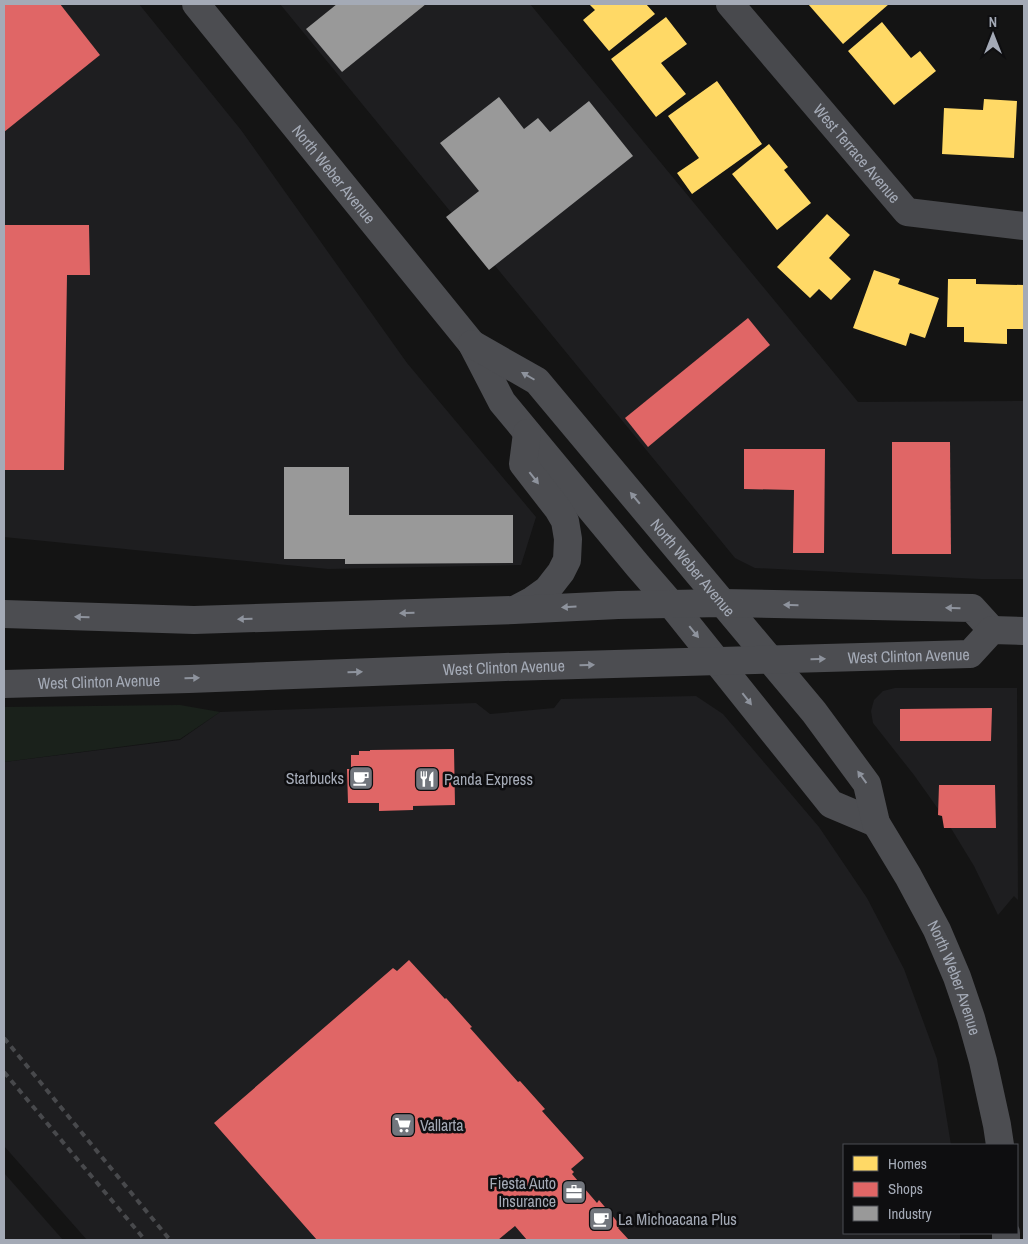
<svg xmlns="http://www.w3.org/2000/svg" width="1028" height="1244" font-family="'Archivo Narrow',sans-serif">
	<rect width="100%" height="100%" fill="#141414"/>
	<g fill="#1e1e20">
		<path d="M4,4H139L241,130L407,363L536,517L521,565L328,569L4,537Z"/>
		<path d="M280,4H530L858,402L1024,401V579H981L755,568L735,558Z"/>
		<path d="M895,688H1017L1018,900L1014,896L998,915L974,866L946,820L914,775L873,723L871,711L874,700L883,691Z"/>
		<path d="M696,696L723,714L819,827L867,898L904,969L937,1059L951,1145H844V1233H960V1240H87L4,1146V762L180,740L220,712L476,703L490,714L554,708L561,699Z"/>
		<path d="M4,1173L63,1240H4Z"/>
	</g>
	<path fill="#1a211b" d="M180,705L220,712L180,739L4,762V707Z"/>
	<g fill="#ffd966">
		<path d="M589,4H646L655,14L609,51L583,20L595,10Z"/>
		<path d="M808,4H889L843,44Z"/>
		<path d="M666,17L687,44L661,63L686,94L656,117L611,59Z"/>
		<path d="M882,22L911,58L920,51L936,71L894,105L848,51Z"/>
		<path d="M717,81L762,144L692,194L677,173L699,158L668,116Z"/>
		<path d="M984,99L1017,101L1014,158L942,154L944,108L983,110Z"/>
		<path d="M769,144L788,167L784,170L811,203L777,230L732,174Z"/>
		<path d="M827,214L850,235L829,258L851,279L831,300L819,289L810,298L777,267Z"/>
		<path d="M874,270L900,279L898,284L939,298L925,338L910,333L906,346L853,328Z"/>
		<path d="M948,279H976V284L1024,285V329H1007V344L964,342V327H947Z"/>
	</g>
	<g fill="#e06666">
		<path d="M4,4H60L100,55L4,132Z"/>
		<path d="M4,225H89L90,275H67L64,470H4Z"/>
		<path d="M748,318L770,345L648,447L625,418Z"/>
		<path d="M892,442H950L951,554H892Z"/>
		<path d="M744,449H825L824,553H793L794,490L744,489Z"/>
		<path d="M992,708L991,741H900V709Z"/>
		<path d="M454,749L455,805L413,806V810L379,811V803H348L347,769H351V755H359V751H370V750Z"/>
		<path d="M939,785H995L996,828H944L942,816L938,815Z"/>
		<path d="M409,960L445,999L446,998L472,1027L470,1028L518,1082L520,1081L545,1109L542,1111L584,1158L571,1169L574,1172L572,1174L597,1203L599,1200L621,1226L618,1228L629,1240H527L515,1226L498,1240H317L214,1123L393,968L397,971Z"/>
	</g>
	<g fill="#999">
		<path d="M337,4H426L342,72L306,29Z"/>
		<path d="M499,97L524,129L538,118L550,132L589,101L633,156L489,270L446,217L479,191L440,143Z"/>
		<path d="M284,467H349V515H513V563L345,564V559H284Z"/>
	</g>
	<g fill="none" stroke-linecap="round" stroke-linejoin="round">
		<path stroke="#48494d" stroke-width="28" id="s1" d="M730,4L907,212L1024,226"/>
		<g stroke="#4c4d51" stroke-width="28">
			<path id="s2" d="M196,4L472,344L502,402L638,566L671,604L831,804L876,823"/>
			<path id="s3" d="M472,344L537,381L814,712L867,784L876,823L908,876L937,930L957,977L971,1018L983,1061L997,1125L1000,1145"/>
			<path d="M516,609L533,600L547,590L561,572L567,560L568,539L565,521L558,509L523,464L527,433"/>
			<path d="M4,614L194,620L514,610L618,605L722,603L972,608L992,630"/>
			<path id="s4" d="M4,684L189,679L505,667L970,654L992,630L1024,631"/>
			<path d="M1006,1233V1240"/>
		</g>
		<g stroke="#48494c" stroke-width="4" stroke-dasharray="6 5" stroke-linecap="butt">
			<path d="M4,1038L170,1240"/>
			<path d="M4,1072L145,1240"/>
		</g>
	</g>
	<defs><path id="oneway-solid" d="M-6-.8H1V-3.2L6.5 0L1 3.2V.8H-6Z" transform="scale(1.25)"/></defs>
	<g fill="#8e939d">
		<use href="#oneway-solid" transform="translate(528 376) rotate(-150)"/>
		<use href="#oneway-solid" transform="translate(534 478) rotate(52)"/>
		<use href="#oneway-solid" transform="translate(635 498) rotate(-130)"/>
		<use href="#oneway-solid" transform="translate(791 605) rotate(-179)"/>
		<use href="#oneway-solid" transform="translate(569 607) rotate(177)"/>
		<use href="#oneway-solid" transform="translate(953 608) rotate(-179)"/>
		<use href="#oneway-solid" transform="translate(407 613) rotate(178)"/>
		<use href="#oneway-solid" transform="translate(82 617) rotate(-178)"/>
		<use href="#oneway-solid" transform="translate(245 619) rotate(178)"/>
		<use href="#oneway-solid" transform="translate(694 632) rotate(51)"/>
		<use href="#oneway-solid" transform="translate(818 659) rotate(-1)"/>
		<use href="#oneway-solid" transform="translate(587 665) rotate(-2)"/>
		<use href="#oneway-solid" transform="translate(355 672) rotate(-2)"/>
		<use href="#oneway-solid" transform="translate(192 678) rotate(-2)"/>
		<use href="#oneway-solid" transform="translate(747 699) rotate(52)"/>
		<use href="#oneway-solid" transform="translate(862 777) rotate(-126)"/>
	</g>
	<defs>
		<symbol id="cafe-square" viewBox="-11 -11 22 22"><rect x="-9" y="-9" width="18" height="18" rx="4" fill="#72767d" stroke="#0e0e10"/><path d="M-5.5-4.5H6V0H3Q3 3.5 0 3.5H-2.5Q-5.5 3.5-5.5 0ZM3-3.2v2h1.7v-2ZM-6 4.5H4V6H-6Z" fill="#fff"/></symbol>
		<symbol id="restaurant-square" viewBox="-11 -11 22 22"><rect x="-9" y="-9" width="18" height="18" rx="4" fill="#72767d" stroke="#0e0e10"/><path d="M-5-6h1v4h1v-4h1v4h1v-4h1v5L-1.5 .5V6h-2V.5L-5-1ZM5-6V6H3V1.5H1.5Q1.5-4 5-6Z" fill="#fff"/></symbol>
		<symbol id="supermarket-square" viewBox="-11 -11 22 22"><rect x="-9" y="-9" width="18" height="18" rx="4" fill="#72767d" stroke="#0e0e10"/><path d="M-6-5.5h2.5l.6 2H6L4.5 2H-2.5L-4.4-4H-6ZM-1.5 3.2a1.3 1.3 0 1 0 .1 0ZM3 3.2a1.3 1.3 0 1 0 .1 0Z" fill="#fff"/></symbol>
		<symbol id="office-square" viewBox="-11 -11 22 22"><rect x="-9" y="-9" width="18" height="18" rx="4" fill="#72767d" stroke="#0e0e10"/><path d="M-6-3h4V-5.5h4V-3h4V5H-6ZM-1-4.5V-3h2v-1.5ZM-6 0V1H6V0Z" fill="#fff"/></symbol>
	</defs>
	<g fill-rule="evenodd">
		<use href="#cafe-square" x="347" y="764" width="28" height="28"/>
		<use href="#restaurant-square" x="413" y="765" width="28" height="28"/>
		<use href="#supermarket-square" x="389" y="1111" width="28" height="28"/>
		<use href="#office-square" x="560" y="1178" width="28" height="28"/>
		<use href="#cafe-square" x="587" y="1205" width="28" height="28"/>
	</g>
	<g text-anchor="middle" stroke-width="5" stroke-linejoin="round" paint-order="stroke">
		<g font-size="16" fill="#a4aab6" stroke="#0e0e10">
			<text dy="6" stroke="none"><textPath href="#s1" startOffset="196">West Terrace Avenue</textPath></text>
			<text dy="6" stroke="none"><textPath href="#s2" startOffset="219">North Weber Avenue</textPath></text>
			<text dy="6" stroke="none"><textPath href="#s3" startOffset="318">North Weber Avenue</textPath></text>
			<text dy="6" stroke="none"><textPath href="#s4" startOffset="905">West Clinton Avenue</textPath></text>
			<text dy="6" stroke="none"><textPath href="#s4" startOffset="500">West Clinton Avenue</textPath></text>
			<text dy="6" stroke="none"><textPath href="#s4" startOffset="95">West Clinton Avenue</textPath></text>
			<text dy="6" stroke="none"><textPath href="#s3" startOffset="810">North Weber Avenue</textPath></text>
		</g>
		<g font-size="16" fill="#a4aab6" stroke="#0e0e10" text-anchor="start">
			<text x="344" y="784" text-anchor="end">Starbucks</text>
			<text x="444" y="785">Panda Express</text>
			<text x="420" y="1131">Vallarta</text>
			<text x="556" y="1189" text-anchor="end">Fiesta Auto<tspan x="556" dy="18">Insurance</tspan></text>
			<text x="618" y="1225">La Michoacana Plus</text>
		</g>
	</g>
	<rect width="1028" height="1244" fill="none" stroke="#a4aab6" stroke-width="10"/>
	<rect x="843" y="1144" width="175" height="90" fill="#0e0e10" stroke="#4a4c52"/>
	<rect x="853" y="1156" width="25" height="15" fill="#ffd966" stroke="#4a4c52"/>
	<text x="888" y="1169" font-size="15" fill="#a4aab6">Homes</text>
	<rect x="853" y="1182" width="25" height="15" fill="#e06666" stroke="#4a4c52"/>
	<text x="888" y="1194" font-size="15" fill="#a4aab6">Shops</text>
	<rect x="853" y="1206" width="25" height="15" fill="#999999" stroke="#4a4c52"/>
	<text x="888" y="1219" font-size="15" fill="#a4aab6">Industry</text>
	<g transform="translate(993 35)" stroke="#0e0e10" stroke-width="4" paint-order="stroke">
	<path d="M0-4L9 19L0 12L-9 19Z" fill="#a4aab6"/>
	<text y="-8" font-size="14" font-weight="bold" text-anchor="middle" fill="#a4aab6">N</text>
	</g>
</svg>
